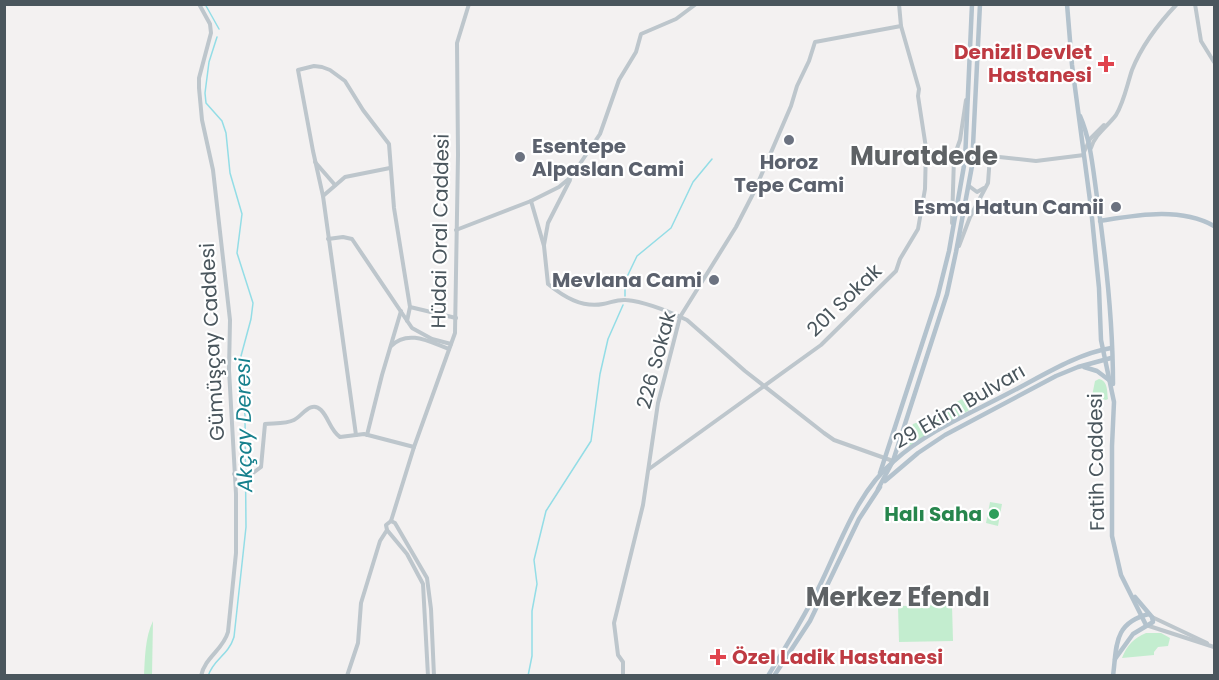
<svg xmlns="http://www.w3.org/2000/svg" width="1219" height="680" font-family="Poppins,sans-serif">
	<rect width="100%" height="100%" fill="#f3f1f1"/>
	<g fill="#c3edcf">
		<path d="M1099,379C1108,381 1107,391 1108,399L1106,400L1092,396L1095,381Z"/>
		<path d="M969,395L975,407L934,430L927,419Z"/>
		<path d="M921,421L928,435L909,446L906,441L913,424Z"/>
		<path d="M990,502L1002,504L998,526L986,523Z"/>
		<path d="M952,605L953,641L899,642L898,606Z"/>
		<path d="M153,621L152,675H144C145,658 145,637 153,621Z"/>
		<path d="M1146,633H1161L1170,638L1168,646L1158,647L1154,652V655L1122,658C1127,645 1134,638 1146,633Z"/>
	</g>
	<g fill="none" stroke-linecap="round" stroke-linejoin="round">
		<g stroke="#93dde6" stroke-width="1.5">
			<path d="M205,4L219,29"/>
			<path d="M625,296V281L637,256L671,228L693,182L712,159"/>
			<path d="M208,676C214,658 228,656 234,637L246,527L245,416L241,356L251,319L253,303L237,253L242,214L230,173L226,133L222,121L206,103L205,93L209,62L217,37"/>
			<path d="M528,676L532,656V611L537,584L534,560L546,511L591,441L600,374L608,339L623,305"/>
		</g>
		<g stroke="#bdc6cc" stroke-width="4">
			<path d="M199,4L210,24L211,33L199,78V88L202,120L213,170L230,320L229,370L236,494V553L228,632C223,650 205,657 201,676"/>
			<path d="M1195,4L1201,41L1214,62"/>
			<path d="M1091,148C1095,134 1108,126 1116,115C1124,102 1127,85 1132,70C1142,45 1158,24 1177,4"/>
			<path d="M1084,152L1090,139L1104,125"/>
			<path d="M926,155L950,156"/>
			<path d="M315,162L335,185"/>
			<path d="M969,186L977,192L984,188"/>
			<path d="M323,196L345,177L390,168"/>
			<path d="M531,201L544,246L548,284C564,297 582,308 603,304C610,303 618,299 626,300C647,302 668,311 687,320L745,371L824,433L834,440L893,461"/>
			<path d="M952,223L954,157L950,156L955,154L960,140L966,100"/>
			<path d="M456,230L531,201L559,187L571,177L600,134L619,80L636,52L641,34L676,19L696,4"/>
			<path d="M328,239L343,237L352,239L412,328L432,339L451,344"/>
			<path d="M544,245L548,223L570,180"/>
			<path d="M959,246L970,217L988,183L990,156L1036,161L1084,155"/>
			<path d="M407,321L410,307"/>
			<path d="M391,346C408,329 430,342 449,349"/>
			<path d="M356,435L323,196L313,151L298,70L314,66L322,67L330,70L345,81L363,110L389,144L394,208L410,307L456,318"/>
			<path d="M367,435L382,375L401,311"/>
			<path d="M649,469L821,345L896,271L900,259L918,229L925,189L926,148L918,96L919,89L901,26L899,4"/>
			<path d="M234,474L253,473L261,467L265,424C274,423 286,424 294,420C302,416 311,400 321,410C329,418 330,430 340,437L364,434L414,447"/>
			<path d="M391,521L395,523L427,578L431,609L434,676"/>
			<path d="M387,530L407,554L423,584L428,676"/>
			<path d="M1152,617L1207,643"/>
			<path d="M1149,626L1214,647"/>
			<path d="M347,676L358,643L361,603L380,541L387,530L386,525L391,521L414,447L455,333L458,155L457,43L469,4"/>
			<path d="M623,676V662L618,655L614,623L643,505L658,403L680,317L736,227L754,192L791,106L797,86L809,61L815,42L901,26"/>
		</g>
		<g stroke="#b3c2cd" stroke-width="4.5">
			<path d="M1067,4L1072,65L1091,208L1099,288L1101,340L1114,402L1112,446V536L1121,575L1146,625"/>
			<path d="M1080,116C1091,141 1093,170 1097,197C1106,258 1113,321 1113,384"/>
			<path d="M1100,221C1138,215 1180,207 1214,226"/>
			<path d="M1084,367L1097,371L1109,380"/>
			<path d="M880,473L938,295L949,251L965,160L972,4"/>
			<path d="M885,481L918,453L945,435L1056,376L1078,367L1111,358"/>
			<path d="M878,489L893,461L947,294L956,252L972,166L980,4"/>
			<path d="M1115,659L1133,634L1153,622L1152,617L1135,597"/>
			<path d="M768,676C786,646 805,616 820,585C841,542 857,492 894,461C926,432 969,414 1007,394C1039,378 1075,354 1111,348"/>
			<path d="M774,676L810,621L859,519L880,487"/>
			<path d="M1113,676C1117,646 1113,623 1149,614"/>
		</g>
		<g stroke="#bdc6cc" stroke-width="4">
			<path d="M955,154L987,155"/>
			<path d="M954,157L987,158"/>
		</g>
	</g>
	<g fill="#e0444e" stroke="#fff" stroke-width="2">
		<path d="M1103 55h6v6h6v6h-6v6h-6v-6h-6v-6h6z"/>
		<path d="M715 648h6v6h6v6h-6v6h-6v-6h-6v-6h6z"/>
	</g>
	<g fill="#6b7280" stroke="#fff" stroke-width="2">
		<circle cx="789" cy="140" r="6"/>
		<circle cx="520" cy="157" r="6"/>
		<circle cx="1116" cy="207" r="6"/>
		<circle cx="714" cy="280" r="6"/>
	</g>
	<circle fill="#2e9e5b" stroke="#fff" stroke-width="2" cx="994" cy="514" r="6"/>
	<g text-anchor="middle" stroke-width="4.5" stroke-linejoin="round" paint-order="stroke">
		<g font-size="20" font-weight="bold" fill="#be3a42" stroke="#fff" text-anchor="end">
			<text x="1092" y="59">Denizli Devlet<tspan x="1092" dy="23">Hastanesi</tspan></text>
			<text x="732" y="664" text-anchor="start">Özel Ladik Hastanesi</text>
		</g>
		<g font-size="20" font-weight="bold" fill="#5b616d" stroke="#fff" text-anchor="end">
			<text x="532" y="153" text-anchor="start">Esentepe<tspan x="532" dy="23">Alpaslan Cami</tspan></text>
			<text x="789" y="169" text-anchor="middle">Horoz<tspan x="789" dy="23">Tepe Cami</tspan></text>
			<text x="1104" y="214">Esma Hatun Camii</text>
			<text x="702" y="287">Mevlana Cami</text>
		</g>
		<g font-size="20" fill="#4a565d" stroke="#fff">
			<text transform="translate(440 231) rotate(-89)" y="7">Hüdai Oral Caddesi</text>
			<text transform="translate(844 300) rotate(-44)" y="7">201 Sokak</text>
			<text transform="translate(212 342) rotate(-93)" y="7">Gümüşçay Caddesi</text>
			<text transform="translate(656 360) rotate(-75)" y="7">226 Sokak</text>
			<text transform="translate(959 406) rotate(-30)" y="7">29 Ekim Bulvarı</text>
			<text transform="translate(1096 462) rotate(-91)" y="7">Fatih Caddesi</text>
		</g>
		<g font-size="20" font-weight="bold" fill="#27864d" stroke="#fff" text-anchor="end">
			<text x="982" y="521">Halı Saha</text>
		</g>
		<g font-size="21" font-style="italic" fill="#16808d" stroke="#fff">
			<text transform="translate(244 425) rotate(-91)" y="7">Akçay Deresi</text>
		</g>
		<g font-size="26" font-weight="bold" fill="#5e6265" stroke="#fff">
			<text x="924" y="165">Muratdede</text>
			<text x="898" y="606">Merkez Efendı</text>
		</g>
	</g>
	<rect width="1219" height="680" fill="none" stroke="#4a565d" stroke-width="12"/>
</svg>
